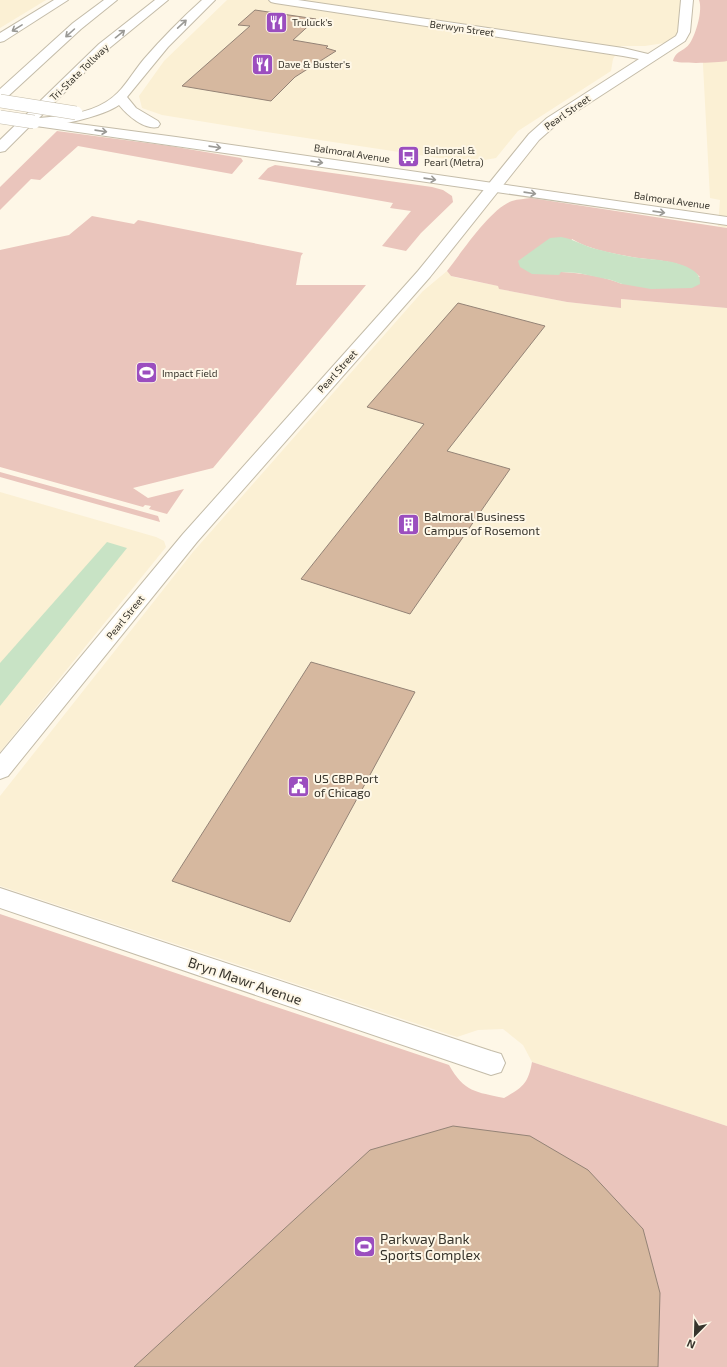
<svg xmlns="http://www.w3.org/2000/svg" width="727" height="1367" font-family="'Exo 2',sans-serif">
	<rect width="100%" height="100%" fill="#fef7e7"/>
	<g fill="#fbf0d4">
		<path d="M0,0H46L0,28Z"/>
		<path d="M227,0H680L683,7L677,36L664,43L645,46H621L613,59L611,71L518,131L496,158L479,161L452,160L260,131L162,115L142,108L139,96L164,61Z"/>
		<path d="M705,0H727V228L718,226L720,200L710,198L703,65Z"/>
		<path d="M447,271L451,276L458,278L499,286V289L567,302L621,308V299L727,308V1126L532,1062L523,1045L503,1029L478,1030L457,1037L0,886V796L193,552L423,291Z"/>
		<path d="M0,492L156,537L164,541L166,547L0,752Z"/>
	</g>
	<g fill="#eac5bc" fill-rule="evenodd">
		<path d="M699,0H727V61C718,63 680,64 673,61C676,50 684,52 690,43C696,34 703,10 699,0Z"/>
		<path d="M57,131L170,146L241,158L243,161L232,174L78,146L40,180L31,179L0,210V187Z"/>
		<path d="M275,165L432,187L443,190L452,196L453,202L421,233L406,251L382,246L411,211L390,208L393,203L258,179L268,168Z"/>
		<path d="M531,198L727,228V308L621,299V308L567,302L499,289L498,286L451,276L447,271C462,252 490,209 512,201C518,199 525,199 531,198ZM572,239C590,250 612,253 632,257C655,261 682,259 700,277L622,284C603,276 582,273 561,272Z"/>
		<path d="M92,216L134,224L138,220L303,253L301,256L296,285H366L213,468L133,488L148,498L184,489L167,514L149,509L151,506L145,505L143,507L0,467V250L69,235Z"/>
		<path d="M0,472L158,516L160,522L0,477Z"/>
		<path d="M0,914L449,1065C464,1092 476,1092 504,1098C523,1087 528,1084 532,1062L727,1126V1367H0Z"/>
	</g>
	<g fill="#c8e3c5">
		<path d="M561,237C574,239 584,246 596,249C608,252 620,255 632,257C651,260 677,259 694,271C699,275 700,278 700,284L692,288L651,289L622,284L611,280L578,273L561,272L559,275L532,274L520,267L518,261L550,238Z"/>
		<path d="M107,542L127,548L0,706V663Z"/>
	</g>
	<g fill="#d6b89f" stroke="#948376">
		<path d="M255,10L316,19L293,40L328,46L326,48L336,51L295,77L271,101L182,86L250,26L238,25Z"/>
		<path d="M458,303L545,326L447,451L510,469L410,614L301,579L424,424L367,407Z"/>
		<path d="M311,662L415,692L290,922L172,881Z"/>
		<path d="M453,1126L530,1136L588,1170L643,1229L660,1293L658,1367H134L370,1150Z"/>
	</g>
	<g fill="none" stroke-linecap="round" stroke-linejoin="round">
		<defs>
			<g id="street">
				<path d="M269,0H298L623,48L648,54L676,36L678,32L681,0H693L690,32L685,41L557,124L539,140L430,277L197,542L8,776L0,779V754L183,534L418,271L529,134L547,118L639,59L623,56L275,3L271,2Z"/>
				<path d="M0,888L491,1051L501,1054L505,1063L501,1072L491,1075L0,908Z"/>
			</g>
			<path id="secondary" d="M34,118L176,137L727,217V225L29,125L27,122L29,119Z"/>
			<g id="highway">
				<path d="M54,0H68L4,41L0,42V33Z"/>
				<path d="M104,0H117L81,29L5,99L0,100V89L73,23Z"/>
				<path d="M155,0H168L107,50L39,118C61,116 87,114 106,102C123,92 132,73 144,59C162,38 182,18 202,0H215L168,47L127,97L136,108L158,121L160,124L158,127C144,130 127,115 119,105C104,116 49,130 31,125L5,151L0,152V140L99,44Z"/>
			</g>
		</defs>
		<use href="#street" stroke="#c4bca9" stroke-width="2"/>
		<use href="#secondary" stroke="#c4bca9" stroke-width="2"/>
		<use href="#highway" stroke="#c4bca9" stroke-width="2"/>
		<use href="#street" fill="#fff" fill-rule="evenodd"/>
		<use href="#secondary" fill="#fff" fill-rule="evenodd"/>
		<use href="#highway" fill="#fff" fill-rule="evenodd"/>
		<defs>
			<g id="secondary-bridge">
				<path d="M0,101L76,113"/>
				<path d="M0,117L34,122"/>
			</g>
		</defs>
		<use href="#secondary-bridge" stroke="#c4bca9" stroke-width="14" stroke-linecap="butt"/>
		<use href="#secondary-bridge" stroke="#fff" stroke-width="13"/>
	</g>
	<defs><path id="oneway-shaft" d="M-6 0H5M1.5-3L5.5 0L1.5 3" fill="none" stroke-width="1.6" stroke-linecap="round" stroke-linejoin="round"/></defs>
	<g stroke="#9b9a96">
		<use href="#oneway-shaft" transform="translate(182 24) rotate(-43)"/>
		<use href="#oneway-shaft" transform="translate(17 28) rotate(148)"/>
		<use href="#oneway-shaft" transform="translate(70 33) rotate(138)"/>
		<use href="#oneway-shaft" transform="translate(120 34) rotate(-39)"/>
		<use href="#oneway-shaft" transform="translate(101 131) rotate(8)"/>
		<use href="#oneway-shaft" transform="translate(215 147) rotate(8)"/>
		<use href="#oneway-shaft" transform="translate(317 162) rotate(8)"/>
		<use href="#oneway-shaft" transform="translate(430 179) rotate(8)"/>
		<use href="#oneway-shaft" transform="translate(530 193) rotate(8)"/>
		<use href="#oneway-shaft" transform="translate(659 212) rotate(8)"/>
	</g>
	<defs>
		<symbol id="restaurant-square" viewBox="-11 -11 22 22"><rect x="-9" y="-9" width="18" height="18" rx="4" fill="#9b4ebf" stroke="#fef7e7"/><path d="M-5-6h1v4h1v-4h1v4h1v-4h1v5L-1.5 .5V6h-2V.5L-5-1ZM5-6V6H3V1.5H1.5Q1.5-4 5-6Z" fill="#fff"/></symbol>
		<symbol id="bus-square" viewBox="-11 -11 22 22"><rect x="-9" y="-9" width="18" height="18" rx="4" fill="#9b4ebf" stroke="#fef7e7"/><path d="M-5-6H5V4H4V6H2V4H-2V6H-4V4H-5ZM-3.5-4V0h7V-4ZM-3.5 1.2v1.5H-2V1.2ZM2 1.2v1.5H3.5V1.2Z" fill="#fff"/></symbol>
		<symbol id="stadium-square" viewBox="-11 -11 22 22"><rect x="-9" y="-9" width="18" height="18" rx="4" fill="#9b4ebf" stroke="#fef7e7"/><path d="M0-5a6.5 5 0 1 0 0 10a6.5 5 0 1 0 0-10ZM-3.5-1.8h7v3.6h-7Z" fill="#fff"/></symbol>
		<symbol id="building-square" viewBox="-11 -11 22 22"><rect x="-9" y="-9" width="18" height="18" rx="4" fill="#9b4ebf" stroke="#fef7e7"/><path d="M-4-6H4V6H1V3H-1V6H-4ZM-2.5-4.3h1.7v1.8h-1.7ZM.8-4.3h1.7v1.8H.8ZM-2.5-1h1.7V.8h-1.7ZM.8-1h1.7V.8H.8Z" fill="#fff"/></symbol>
		<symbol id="civic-square" viewBox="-11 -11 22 22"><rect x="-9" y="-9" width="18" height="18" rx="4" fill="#9b4ebf" stroke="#fef7e7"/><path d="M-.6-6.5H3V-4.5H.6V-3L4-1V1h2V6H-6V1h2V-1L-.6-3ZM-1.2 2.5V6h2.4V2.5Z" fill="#fff"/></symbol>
	</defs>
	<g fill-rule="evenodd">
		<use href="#restaurant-square" x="264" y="10" width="25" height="25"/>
		<use href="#restaurant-square" x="250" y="52" width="25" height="25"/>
		<use href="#bus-square" x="396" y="144" width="25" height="25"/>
		<use href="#stadium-square" x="134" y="360" width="25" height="25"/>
		<use href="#building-square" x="396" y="512" width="25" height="25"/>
		<use href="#civic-square" x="286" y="774" width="25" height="25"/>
		<use href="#stadium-square" x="352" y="1234" width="25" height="25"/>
	</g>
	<g text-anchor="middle" stroke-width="4" stroke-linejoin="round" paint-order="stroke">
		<g font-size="10" fill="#37342c" stroke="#fef7e7" text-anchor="start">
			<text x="292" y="26">Truluck's</text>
			<text x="278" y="68">Dave &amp; Buster's</text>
			<text x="424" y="154">Balmoral &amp;<tspan x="424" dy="12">Pearl (Metra)</tspan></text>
			<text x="162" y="377">Impact Field</text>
		</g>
		<g font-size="10" fill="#37342c" stroke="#fef7e7">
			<text transform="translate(462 28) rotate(8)" y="4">Berwyn Street</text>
			<text transform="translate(79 72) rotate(-44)" y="4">Tri-State Tollway</text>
			<text transform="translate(567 112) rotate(-35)" y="4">Pearl Street</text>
			<text transform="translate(352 153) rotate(9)" y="4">Balmoral Avenue</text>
			<text transform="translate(672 200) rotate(8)" y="4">Balmoral Avenue</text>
			<text transform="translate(337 371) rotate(-48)" y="4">Pearl Street</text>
			<text transform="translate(125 617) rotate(-51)" y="4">Pearl Street</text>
		</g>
		<g font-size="12" fill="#37342c" stroke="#fef7e7" text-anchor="start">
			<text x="424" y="521">Balmoral Business<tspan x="424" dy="14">Campus of Rosemont</tspan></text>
			<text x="314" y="783">US CBP Port<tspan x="314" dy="14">of Chicago</tspan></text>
		</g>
		<g font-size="14" fill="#37342c" stroke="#fef7e7">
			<text transform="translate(245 981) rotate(19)" y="5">Bryn Mawr Avenue</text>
		</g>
		<g font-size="14" fill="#37342c" stroke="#fef7e7" text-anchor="start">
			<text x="380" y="1244">Parkway Bank<tspan x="380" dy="16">Sports Complex</tspan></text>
		</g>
	</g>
	<g transform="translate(695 1335) rotate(203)" stroke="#fef7e7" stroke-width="3" paint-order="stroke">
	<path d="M0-3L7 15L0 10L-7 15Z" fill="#37342c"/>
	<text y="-6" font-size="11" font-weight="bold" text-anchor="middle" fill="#37342c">N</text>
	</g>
</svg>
